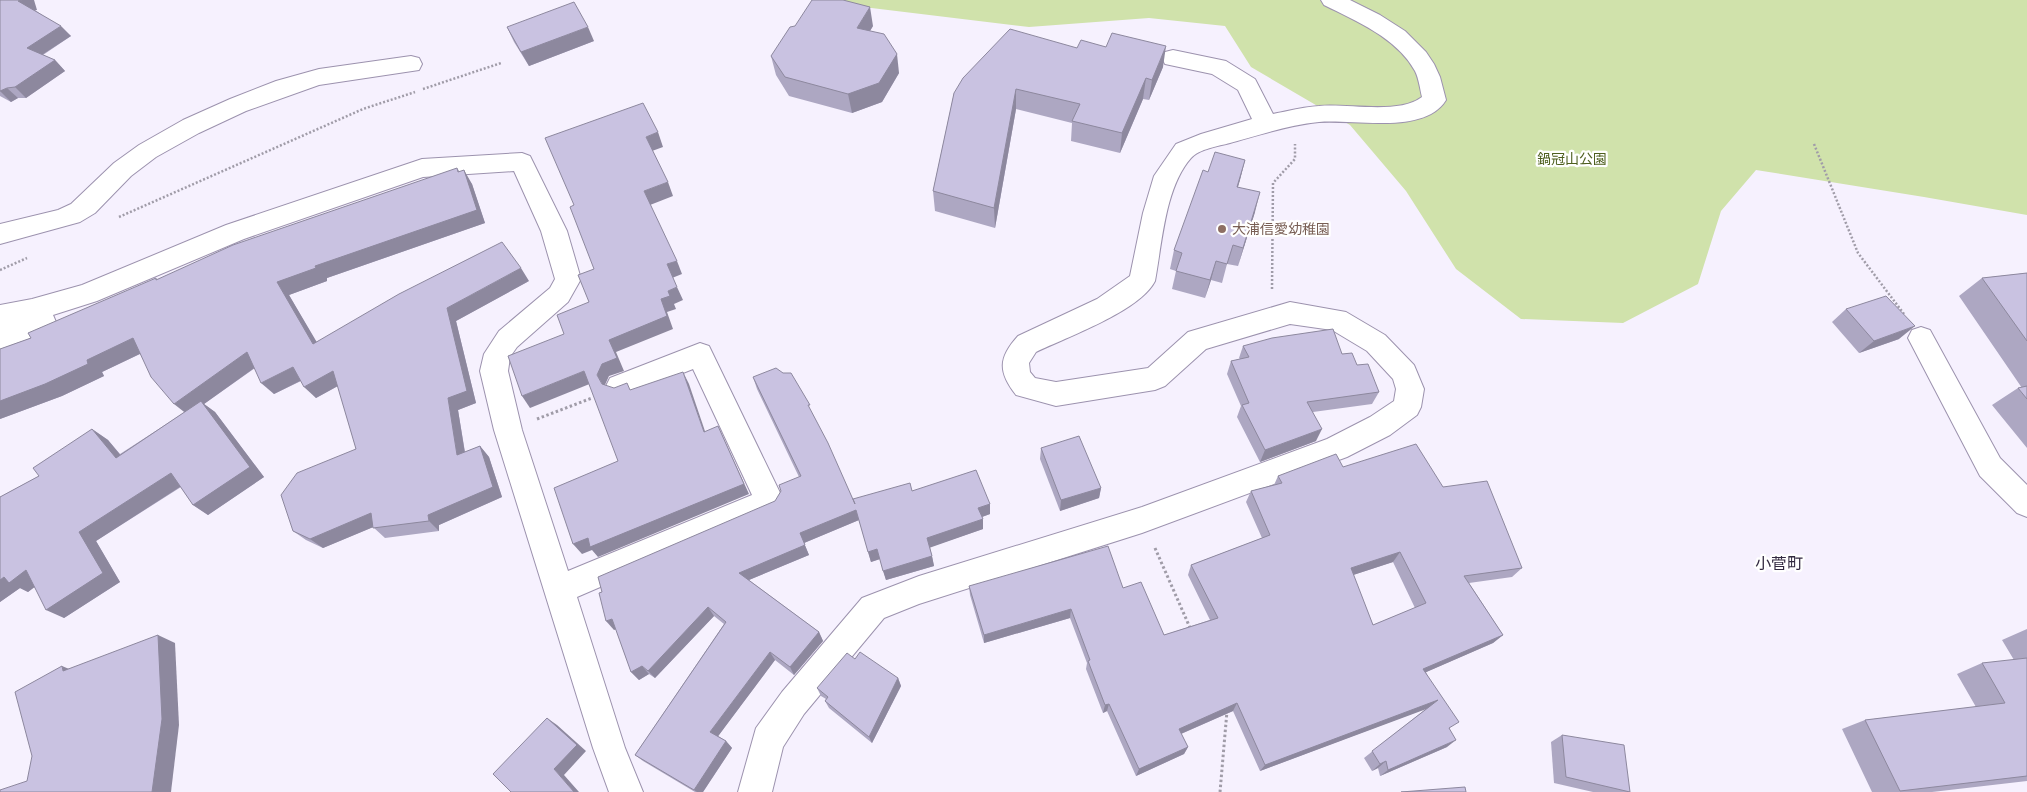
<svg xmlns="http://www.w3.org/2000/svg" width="2027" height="792" font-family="'Fira Sans','Noto Sans JP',sans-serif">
	<rect width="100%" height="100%" fill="#f6f1fe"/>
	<path fill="#d0e2ab" d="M829,0H2027V215L1924,197L1756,170L1721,211L1698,284L1623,323L1521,319L1456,269L1406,191L1350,125L1251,67L1225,26L1149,18L1029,27L855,6Z"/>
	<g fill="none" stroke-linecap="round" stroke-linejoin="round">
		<defs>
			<g id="minor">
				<path d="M1321,0H1350L1380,15L1405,31L1426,52L1434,64L1440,77L1446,100C1425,135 1354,119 1319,122C1289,125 1259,135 1230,143C1219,146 1199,149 1191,158C1165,187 1162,244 1155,281C1140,311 1067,337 1036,352L1029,363L1030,372L1035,378L1056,382L1148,368L1188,332L1290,302L1346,312L1385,335L1414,365L1424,389L1421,407L1417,415L1390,435L1347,457L1142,533L919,604L884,618L804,714L783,747L772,792H738L756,728L782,692L862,598L919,576L1142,507L1327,439L1370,417L1394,401L1396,389L1393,379L1367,351L1332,330L1290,324L1206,349L1165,386L1155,390L1056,406L1016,395C998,372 998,358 1018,336L1097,299L1130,276L1143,213L1154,176L1176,144L1201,134L1252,119L1238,90L1212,74L1165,64L1162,58L1165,52L1173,50L1226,61L1255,79L1273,114C1288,111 1303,107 1319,106C1347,103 1399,115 1422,97C1420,89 1419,79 1415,71C1397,38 1356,21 1324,5Z"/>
				<path d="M411,56L419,58L422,64L419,70L319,85L246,111L199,133L156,157L131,176L95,213L80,222L0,244V224L58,210L71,204L114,163L139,145L183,120L230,99L276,81L319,69Z"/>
				<path d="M522,153L530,156L567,231L581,279L568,302L517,347L510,357L508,371L522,430L568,571L752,495L693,369L620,398L610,394L606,386L610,378L700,343L709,346L784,501L779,510L577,597L625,748L643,792H609L593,748L494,430L480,371L484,354L499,331L550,288L555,279L541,231L514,171L423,177L244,239L97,301L53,315L56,322L52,330L0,350V327L4,326L0,327V305L32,299L82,285L226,225L422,159Z"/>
				<path d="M1921,327L1930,330L2000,458L2027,485V517L2017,513L1980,476L1908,338L1912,330Z"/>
			</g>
		</defs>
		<use href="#minor" stroke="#9c92ae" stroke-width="2"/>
		<g stroke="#a09ca8" stroke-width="2.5" stroke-dasharray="2 2" stroke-linecap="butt">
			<path d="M423,89L501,63"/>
			<path d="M1814,144L1858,253L1904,314"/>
			<path d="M119,217L363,109L415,92"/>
			<path d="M0,270L27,258"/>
			<path d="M1272,289L1273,183L1295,159V144"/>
		</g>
		<g stroke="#a09ca8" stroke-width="3" stroke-dasharray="2.5 2.5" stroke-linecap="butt">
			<path d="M537,419L592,398"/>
			<path d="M1155,548L1191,630"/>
			<path d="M1220,792L1227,711"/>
		</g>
		<use href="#minor" fill="#fff" fill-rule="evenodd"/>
	</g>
	<g fill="#ada7c2" fill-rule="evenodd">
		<path d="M0,0L37,10H35L71,36L43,55L55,60L65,71L26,98H18L11,102L0,96Z"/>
		<path d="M873,26L870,31L899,73L882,102L852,113L789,96L776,75L771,56Z"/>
		<path d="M507,27L594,41L529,66L514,42Z"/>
		<path d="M1106,47L1163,67L1149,100L1143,99L1120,153L1071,141L1072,123L1016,109L995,228L935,211L933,191L954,93L1077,48Z"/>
		<path d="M1245,160L1238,187L1255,212L1238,266L1227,264L1222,283L1211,280L1205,298L1172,289L1176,271L1170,269L1174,250L1208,172Z"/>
		<path d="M457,168L460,172L472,184L485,223L327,278V281L289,295L316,342L529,281L456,321L476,403L458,410L465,452L480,446L489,457L502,497L439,525V531L385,538L373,527L323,548L306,540L293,531L356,449L338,386L316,398L301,381L274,394L255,368L204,404L215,412L264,477L208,515L193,505L181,487L96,541L120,582L64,618L34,587L28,592L20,588L0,602V497L39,476L92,429L108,440L120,454L185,412L140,354L102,372L104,376L62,396L0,419V349L31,338L156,278L157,280Z"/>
		<path d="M2027,273V448L1992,405L2018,388H2022L1959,296L1982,278Z"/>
		<path d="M1846,309L1899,339L1859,353L1832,322Z"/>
		<path d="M1243,346L1342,354L1357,365L1379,392L1372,404L1313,412L1316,441L1260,462L1237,417L1241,406L1227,374L1231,361L1240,359L1239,358Z"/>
		<path d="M753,377L813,415L855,504L912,491L990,504V514L982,517L983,529L930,547L934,566L886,580L880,559L871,562L859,520L804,543L809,555L749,580L819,632L823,641L794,675L775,660L718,736L726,741L732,748L703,792H695L643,761L635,755L724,624L714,616L655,678L649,674L639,680L631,672L616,629L614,630L775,501L799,477L757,389Z"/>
		<path d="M1041,448L1101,488L1099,498L1060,511L1040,459Z"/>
		<path d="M1343,467L1443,487L1522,568L1512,577L1469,583L1503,635L1493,643L1426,672L1450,729L1447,747L1380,776L1378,768L1372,771L1364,758L1427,708L1260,771L1233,711L1181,734L1188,747L1184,754L1136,776L1107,711L1103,713L1086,669L1087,663L1070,618L984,643L970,595L969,586L1123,588L1164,635L1210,620L1188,575L1191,565L1262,538L1246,502L1251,491L1274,485L1278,476ZM1393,562L1415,608L1373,625L1353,575Z"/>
		<path d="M2027,629V781L1932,792H1872L1842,729L1865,720L1976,707L1957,674L1982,663L2014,660L2002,640Z"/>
		<path d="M855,659L898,678L901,686L872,743L829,708L825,701L826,699L821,696L817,688Z"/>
		<path d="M1562,735L1630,792H1593L1554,783L1551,742Z"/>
	</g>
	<g fill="#8d889e">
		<path d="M22,0H34L37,10L28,11L18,1Z"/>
		<path d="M870,7L873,26L860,47L857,28Z"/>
		<path d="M61,26L71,36L37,58L27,48Z"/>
		<path d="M588,27L594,41L529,66L521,52Z"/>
		<path d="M1166,46L1163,67L1149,100L1152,80Z"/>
		<path d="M897,54L899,73L882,102L852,113L848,94Z"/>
		<path d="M55,60L65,71L26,98L15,87Z"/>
		<path d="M1146,78L1143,99L1120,153L1122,133Z"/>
		<path d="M7,88L18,98L11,102L0,91Z"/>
		<path d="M1016,89V109L995,228L994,208Z"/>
		<path d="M658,132L663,147L652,151L646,137Z"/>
		<path d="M1245,160L1240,180L1232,206L1237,187Z"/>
		<path d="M464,170L472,184L485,223L327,278V281L289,295L325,356L313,344L277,282L315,266Z"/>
		<path d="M668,182L673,196L650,205L644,191Z"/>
		<path d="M1260,192L1255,212L1238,266L1243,248Z"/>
		<path d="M677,261L682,274L672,278L667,264Z"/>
		<path d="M1216,261L1211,280L1205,298L1210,280Z"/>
		<path d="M521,268L529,281L456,321L476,403L458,410L467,466L457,455L448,398L447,308Z"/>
		<path d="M677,287L683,300L674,304L676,309L667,312L673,329L616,352L624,371L609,376L604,387L609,396L597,375L609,340L668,291Z"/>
		<path d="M1915,326L1899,339L1859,353L1874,341Z"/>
		<path d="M133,338L148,350L102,372L104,376L62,396L0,419V401Z"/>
		<path d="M247,352L260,364L204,404L215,412L264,477L208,515L193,505L188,415L174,404Z"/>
		<path d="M293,367L306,378L274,394L261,383Z"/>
		<path d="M333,371L345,382L316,398L304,387Z"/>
		<path d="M584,371L592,383L530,408L522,396Z"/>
		<path d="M683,372L689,384L709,443L704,432Z"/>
		<path d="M718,426L749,494L598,557L592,550L582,554L573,544Z"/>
		<path d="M92,429L108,440L131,468L116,458Z"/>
		<path d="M1322,429L1316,441L1260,462L1265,450Z"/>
		<path d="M480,446L489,457L502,497L439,525V531L429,521L428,515Z"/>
		<path d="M171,473L186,483L96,541L120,582L64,618L46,610L79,532Z"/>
		<path d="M1101,488L1099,498L1060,511L1061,500Z"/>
		<path d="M990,504V514L979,518L978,508Z"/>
		<path d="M856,510L859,520L804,543L809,555L744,582L739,573L800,533Z"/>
		<path d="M371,513L383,523L323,548L310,539Z"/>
		<path d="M983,519V529L929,548L927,538Z"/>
		<path d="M877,549L880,559L871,562L868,552Z"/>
		<path d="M1400,552L1393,562L1344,578L1351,568Z"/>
		<path d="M932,556L934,566L886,580L883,571Z"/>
		<path d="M26,570L44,580L28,592L20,588L0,602V580L4,577Z"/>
		<path d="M708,607L714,616L655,678L648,671Z"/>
		<path d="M1071,609L1070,618L984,643V635Z"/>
		<path d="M612,619L620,628L614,630L606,621Z"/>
		<path d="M819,632L823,641L794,675L790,667Z"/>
		<path d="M158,635L175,643L179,725L171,792H152Z"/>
		<path d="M1503,635L1493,643L1415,677L1423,669Z"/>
		<path d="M770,652L775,660L716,739L710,732Z"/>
		<path d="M62,666L81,674L63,671Z"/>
		<path d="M642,666L649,674L639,680L631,672Z"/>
		<path d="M898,678L901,686L872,743L869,737Z"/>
		<path d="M1438,700L1429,708L1260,771L1265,765Z"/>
		<path d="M1237,703L1233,711L1176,736L1179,729Z"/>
		<path d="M1109,704L1107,711L1103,713L1105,705Z"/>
		<path d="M547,718L557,725L586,751L564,775L579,792H574L554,769Z"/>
		<path d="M1456,740L1447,747L1380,776L1388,770Z"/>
		<path d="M726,741L732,748L703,792H697L694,790Z"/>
		<path d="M1188,747L1184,754L1136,776L1139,769Z"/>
		<path d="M1386,761L1378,768L1372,771L1380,764Z"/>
	</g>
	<g fill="#c9c2e1" stroke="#8d889e" fill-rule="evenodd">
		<path d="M0,0H22L18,1L61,26L27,48L55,60L15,87L7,88L0,91Z"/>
		<path d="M812,0H843L870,7L857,28L884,34L897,54L879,83L848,94L785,77L771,56L790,27L795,26Z"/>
		<path d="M574,2L588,27L521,52L507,27Z"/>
		<path d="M1010,29L1077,48L1081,40L1106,47L1112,33L1166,46L1152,80L1146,78L1122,133L1072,121L1080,104L1016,89L994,208L933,191L954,93L963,78Z"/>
		<path d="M643,103L658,132L646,137L668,182L644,191L677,261L667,264L677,287L668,291L670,296L661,299L667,316L609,340L617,358L602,364L597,375L602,384L614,388L627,383L630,390L683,372L704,432L718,426L744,484L590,547L588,538L573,544L554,488L618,461L584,371L522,396L508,356L564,334L557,315L589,302L578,275L594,269L570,207L574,205L545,138Z"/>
		<path d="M1215,152L1245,160L1237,187L1260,192L1243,248L1233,245L1227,264L1216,261L1210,280L1176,271L1182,253L1174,250L1203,170L1208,172Z"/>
		<path d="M457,168L458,172L464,170L477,210L315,266L316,268L277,282L313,344L399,294L502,242L521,268L447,308L467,391L448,398L457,455L480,446L493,487L428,515L429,521L373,528L371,513L310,539L293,531L281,495L297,473L356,449L333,371L304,387L293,367L261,383L247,352L174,404L151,377L133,338L87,360L88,364L45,384L0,401V349L31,338L28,333L156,278V280L233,245Z"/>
		<path d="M2027,273V341L1982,278Z"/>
		<path d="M1886,296L1915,326L1874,341L1846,309Z"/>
		<path d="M1333,329L1342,354L1352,353L1357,365L1368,364L1379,392L1307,402L1322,429L1265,450L1242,405L1249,403L1231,361L1249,357L1243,346L1272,338Z"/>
		<path d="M776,368L783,373H791L810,405H808L828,443L855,504L853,499L910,483L912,491L976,470L990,504L978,508L983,519L927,538L932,556L883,571L877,549L868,552L856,510L800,533L805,545L739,573L819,632L790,667L770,652L710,732L726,741L694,790L635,755L726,622L708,607L648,671L642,666L631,672L612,619L606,621L599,593L602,592L598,577L775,501L781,491L779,485L801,476L753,377Z"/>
		<path d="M2027,386V399L2018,388Z"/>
		<path d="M201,401L250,467L193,505L171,473L79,532L103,573L46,610L26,570L9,583L4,577L0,580V497L39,476L33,468L92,429L116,458Z"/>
		<path d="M1079,436L1101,488L1061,500L1041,448Z"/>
		<path d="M1416,444L1443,487L1487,481L1522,568L1464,576L1503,635L1423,669L1459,722L1449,728L1456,740L1388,770L1386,761L1380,764L1372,751L1438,700L1265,765L1237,703L1179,729L1188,747L1139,769L1109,704L1105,705L1088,661L1090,660L1071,609L984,635L969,586L1108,546L1123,588L1141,582L1164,635L1218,618L1191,565L1270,535L1251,491L1282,483L1278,476L1336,454L1343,467ZM1400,552L1426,603L1373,625L1351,568Z"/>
		<path d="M158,635L162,719L152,792H0V790L27,781L32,756L15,692L62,666L63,671Z"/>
		<path d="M860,652L898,678L869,737L825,701L828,697L817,688L847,653L855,659Z"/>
		<path d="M2027,658V776L1900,791L1865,720L2005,703L1982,663Z"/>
		<path d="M547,718L577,745L554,769L574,792H511L493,774Z"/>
		<path d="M1562,735L1624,745L1630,792L1566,777Z"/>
		<path d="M1465,787L1466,792H1401Z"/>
	</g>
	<circle fill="#8d6e63" stroke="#fff" stroke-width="2" cx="1222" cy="229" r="5"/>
	<g text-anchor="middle" stroke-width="4.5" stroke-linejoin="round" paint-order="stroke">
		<g font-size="14" fill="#4e5f1f" stroke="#fff">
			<text x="1572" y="164">鍋冠山公園</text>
		</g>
		<g font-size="14" fill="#785e54" stroke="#fff" text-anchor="start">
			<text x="1232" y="234">大浦信愛幼稚園</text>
		</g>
		<g font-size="16" fill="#322940" stroke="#fff">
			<text x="1779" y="569">小菅町</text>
		</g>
	</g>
</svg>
